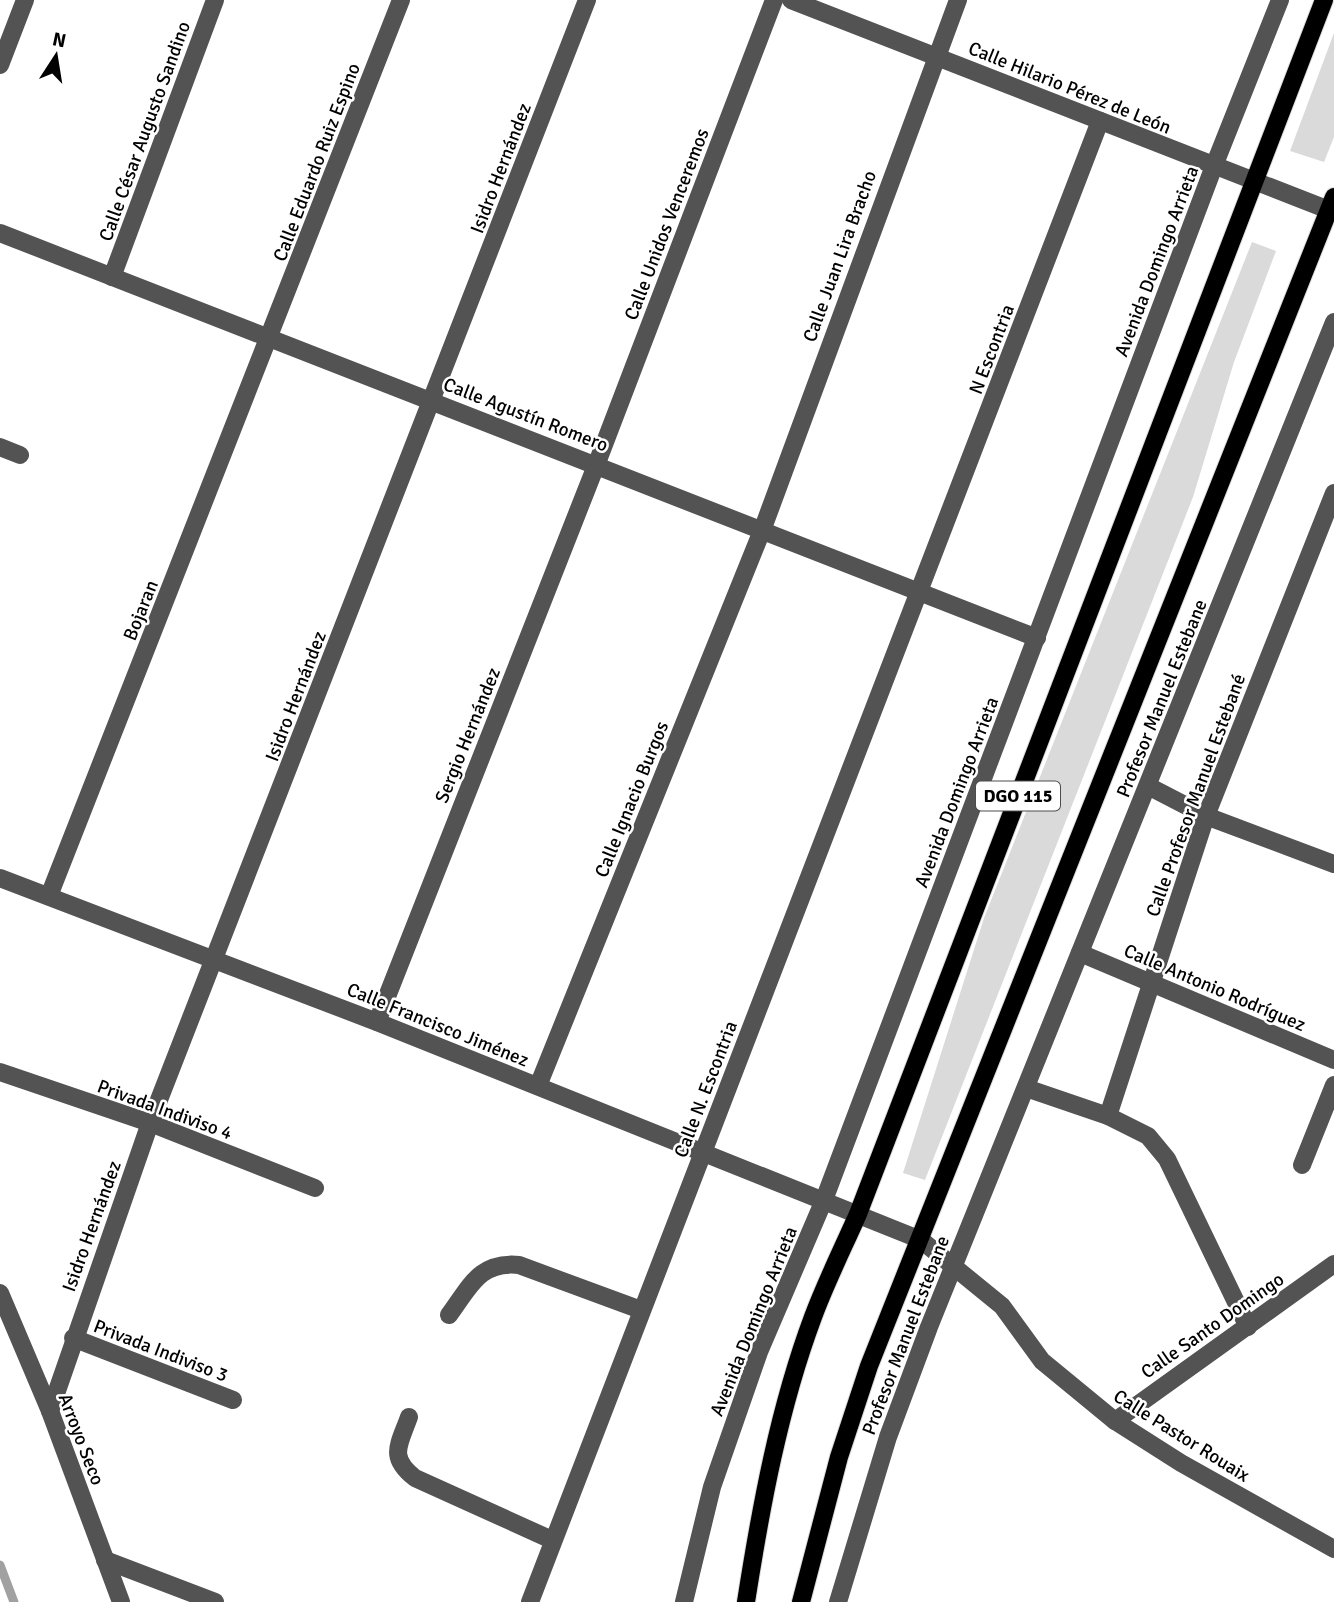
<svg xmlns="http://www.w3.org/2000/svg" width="1334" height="1602" font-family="Signika,sans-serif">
	<rect width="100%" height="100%" fill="#fff"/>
	<g fill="#dadada">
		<path d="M1334,33V137L1324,162L1290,151Z"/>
		<path d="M1252,242L1276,251L1234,362L1193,497L925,1180L903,1173L984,918Z"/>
	</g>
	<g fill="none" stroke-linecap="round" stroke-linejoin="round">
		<path stroke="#a1a1a1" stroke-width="9" d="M0,1565L14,1602"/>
		<defs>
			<g id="major">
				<path d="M746,1602C761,1506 779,1408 813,1317C826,1282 843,1248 858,1214L1324,0"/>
				<path d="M801,1602L839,1457L869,1366L1334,197"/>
			</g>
		</defs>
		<use href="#major" stroke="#dbdbdb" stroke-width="20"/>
		<g stroke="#535353" stroke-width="18">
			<path d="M791,0L1334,212"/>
			<path d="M0,65L25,0"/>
			<path d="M0,233C345,369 692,500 1037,638"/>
			<path d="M112,277L215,0"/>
			<path d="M0,447L20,455"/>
			<path d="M1148,786L1206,816L1334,864"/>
			<path d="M0,878L377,1022L921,1240L1002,1306L1042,1361L1115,1421L1181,1463L1334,1549"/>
			<path d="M49,896L401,0"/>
			<path d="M1080,953L1334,1060"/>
			<path d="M377,1022L597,463L774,0"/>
			<path d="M0,1072L150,1123L315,1188"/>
			<path d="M538,1086L763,528L958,0"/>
			<path d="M1026,1088L1108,1116L1148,1136L1167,1159L1248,1327"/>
			<path d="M1108,1116L1206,816L1334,493"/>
			<path d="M1302,1165L1334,1085"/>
			<path d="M0,1293L50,1411L121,1602"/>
			<path d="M449,1315C470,1287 479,1261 519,1265L641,1310"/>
			<path d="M73,1338L233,1400"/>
			<path d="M50,1411L150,1123L587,0"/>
			<path d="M409,1417C399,1445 388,1457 415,1478L552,1540"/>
			<path d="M1115,1421L1334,1264"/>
			<path d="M105,1560L215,1602"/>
			<path d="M530,1602L1100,121"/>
			<path d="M684,1602L712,1487L759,1352L824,1200L1214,166L1280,0"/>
			<path d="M838,1602L888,1437L929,1327L1334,322"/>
		</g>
		<use href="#major" stroke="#000" stroke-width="18"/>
	</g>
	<g text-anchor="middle" stroke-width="5" stroke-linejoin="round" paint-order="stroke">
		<rect fill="#fff" stroke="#4c4c4c" stroke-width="2" x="976" y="781.5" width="84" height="29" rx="5"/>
		<g font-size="18" font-weight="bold" fill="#000">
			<text x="1018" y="802">DGO 115</text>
		</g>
		<g font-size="19" fill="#000" stroke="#fff">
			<text transform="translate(1070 87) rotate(22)" y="7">Calle Hilario Pérez de León</text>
			<text transform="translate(144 131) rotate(-70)" y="7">Calle César Augusto Sandino</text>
			<text transform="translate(316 162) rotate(-69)" y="7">Calle Eduardo Ruiz Espino</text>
			<text transform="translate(500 168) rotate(-69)" y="7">Isidro Hernández</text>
			<text transform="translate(666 224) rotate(-69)" y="7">Calle Unidos Venceremos</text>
			<text transform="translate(839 256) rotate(-70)" y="7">Calle Juan Lira Bracho</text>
			<text transform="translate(1156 261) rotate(-69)" y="7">Avenida Domingo Arrieta</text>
			<text transform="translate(991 349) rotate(-69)" y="7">N Escontria</text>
			<text transform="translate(526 414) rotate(21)" y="7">Calle Agustín Romero</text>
			<text transform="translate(140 610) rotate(-68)" y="7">Bojaran</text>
			<text transform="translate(295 696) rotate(-69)" y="7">Isidro Hernández</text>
			<text transform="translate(1161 698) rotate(-68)" y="7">Profesor Manuel Estebane</text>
			<text transform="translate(467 735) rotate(-68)" y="7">Sergio Hernández</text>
			<text transform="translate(956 792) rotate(-69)" y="7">Avenida Domingo Arrieta</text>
			<text transform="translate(1195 795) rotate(-70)" y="7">Calle Profesor Manuel Estebané</text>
			<text transform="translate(631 799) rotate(-68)" y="7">Calle Ignacio Burgos</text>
			<text transform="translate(1215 987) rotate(23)" y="7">Calle Antonio Rodríguez</text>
			<text transform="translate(438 1024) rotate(22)" y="7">Calle Francisco Jiménez</text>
			<text transform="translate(705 1089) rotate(-69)" y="7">Calle N. Escontria</text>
			<text transform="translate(165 1109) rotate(20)" y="7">Privada Indiviso 4</text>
			<text transform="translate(91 1226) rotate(-70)" y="7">Isidro Hernández</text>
			<text transform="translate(753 1321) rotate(-68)" y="7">Avenida Domingo Arrieta</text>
			<text transform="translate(1212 1325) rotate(-35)" y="7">Calle Santo Domingo</text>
			<text transform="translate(905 1335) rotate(-69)" y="7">Profesor Manuel Estebane</text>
			<text transform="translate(161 1350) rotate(21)" y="7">Privada Indiviso 3</text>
			<text transform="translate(1182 1435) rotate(32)" y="7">Calle Pastor Rouaix</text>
			<text transform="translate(82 1439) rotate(69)" y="7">Arroyo Seco</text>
		</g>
	</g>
	<g transform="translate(56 56) rotate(12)" stroke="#ffffff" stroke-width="5" paint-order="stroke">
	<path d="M0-5L12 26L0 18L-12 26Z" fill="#000000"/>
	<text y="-10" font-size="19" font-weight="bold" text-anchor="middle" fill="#000000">N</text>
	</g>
</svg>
